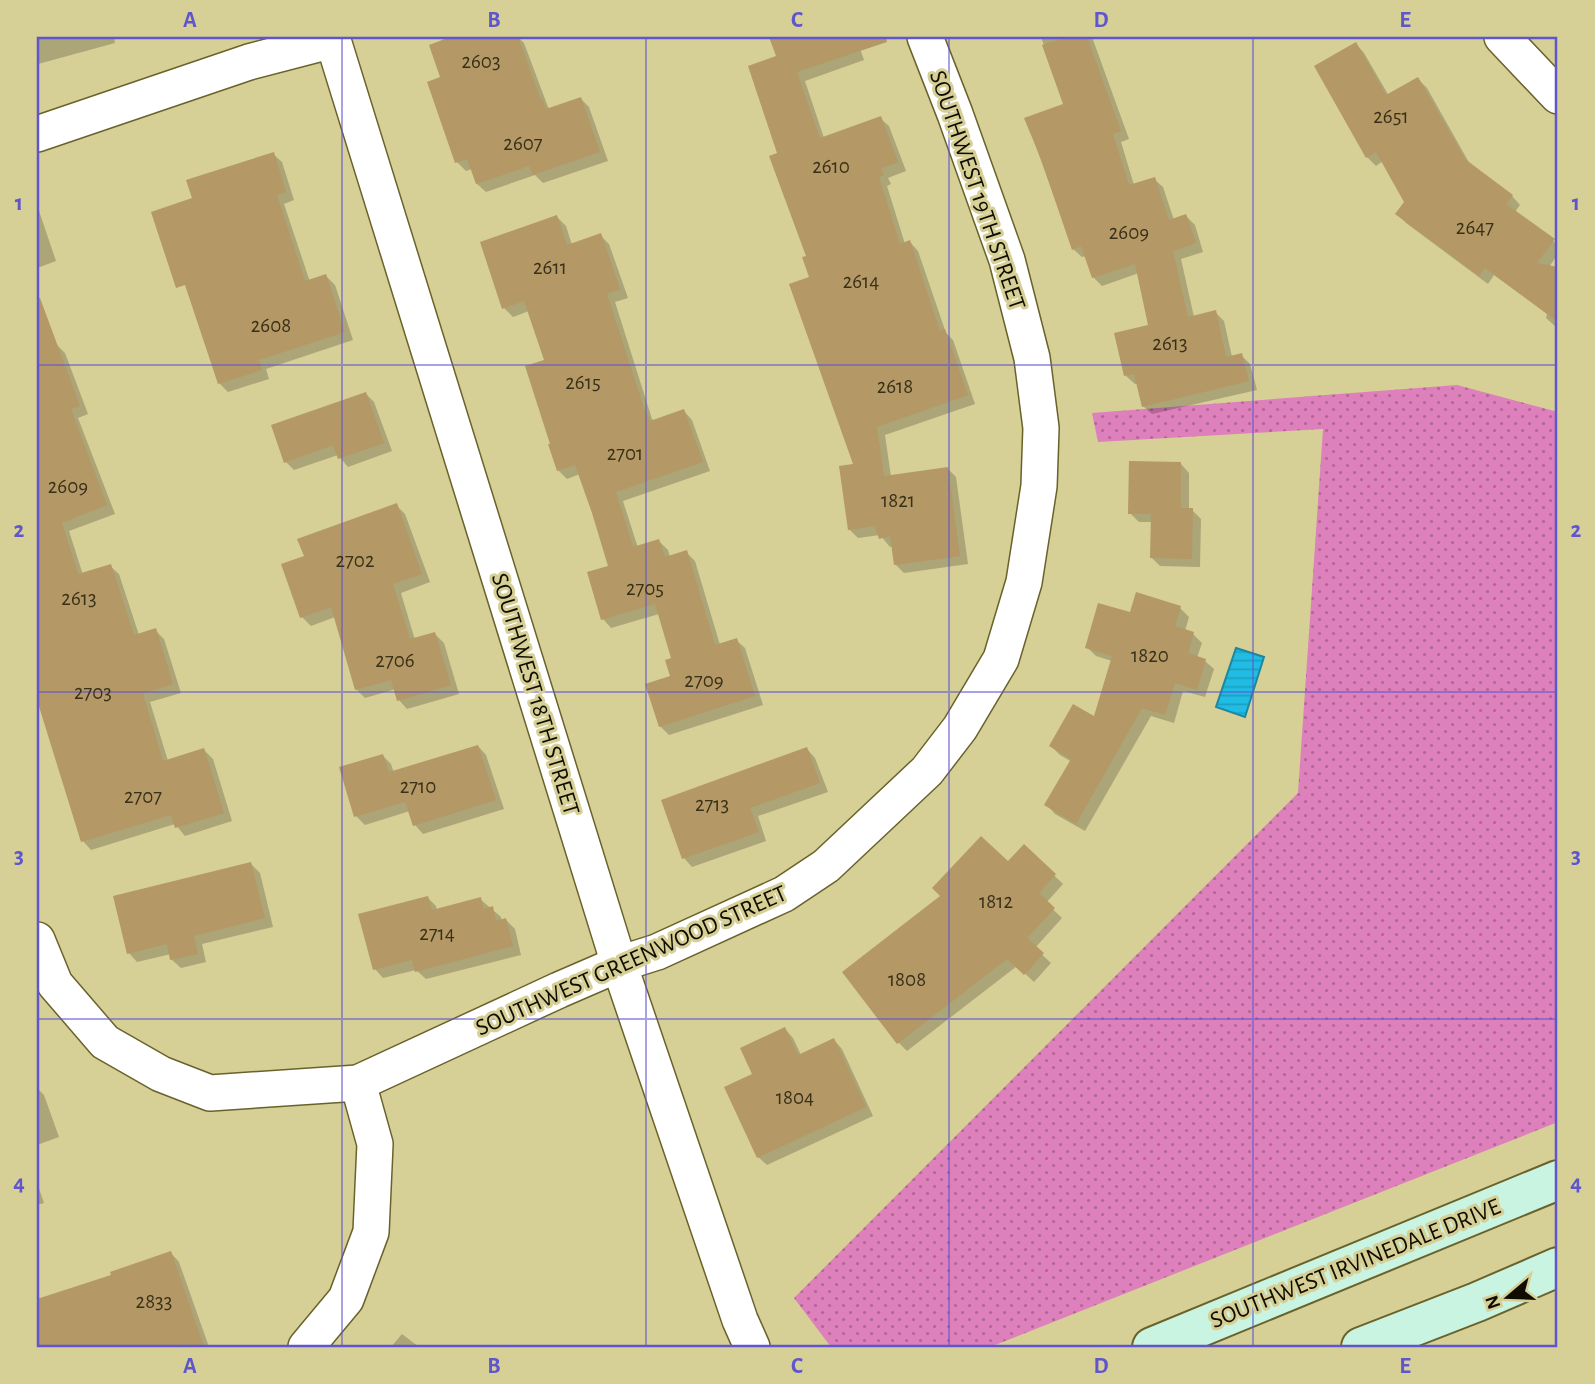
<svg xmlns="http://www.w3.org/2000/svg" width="1595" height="1384" font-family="'Alegreya Sans',sans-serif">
	<defs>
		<pattern id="park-dots" width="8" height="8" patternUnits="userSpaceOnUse" patternTransform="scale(1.75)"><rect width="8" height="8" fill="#dd80bc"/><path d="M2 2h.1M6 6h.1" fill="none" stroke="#b26796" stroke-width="1.8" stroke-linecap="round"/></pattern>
		<pattern id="water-rules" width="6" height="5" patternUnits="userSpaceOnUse" patternTransform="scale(1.75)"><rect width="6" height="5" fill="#20bce4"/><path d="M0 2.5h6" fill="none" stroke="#1ca0c2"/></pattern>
	</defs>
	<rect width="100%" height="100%" fill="#d6cf96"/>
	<path fill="url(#park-dots)" d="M1457,385L1558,412V1122L990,1347H831L794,1298L1298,793L1323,429L1098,442L1092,413Z"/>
	<path fill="url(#water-rules)" stroke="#1b88a0" stroke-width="2" d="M1236,648L1264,657L1245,717L1216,707Z"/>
	<g fill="#0003">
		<path d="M37,37H114L115,43L38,64Z"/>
		<path d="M455,37H496L498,41L509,37H518L524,43L548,107L550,109L581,99L589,107L608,161L543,183L535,175L486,192L477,184L472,169L466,171L457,162L443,78L431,46Z"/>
		<path d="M771,37H856L864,60L805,81L824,138L880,118L889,126L906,171L888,178L891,184L887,186L905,244L910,242L918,251L946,333L953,340L975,404L885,435L891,477L948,469L956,477L968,564L904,573L895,564L893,546L890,547L880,535L858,538L849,529L855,466L811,278L808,257L780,154L778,58Z"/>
		<path d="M1041,37H1092L1129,139L1121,142L1134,185L1154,179L1163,187L1174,220L1186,216L1195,225L1203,252L1181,259L1194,317L1215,312L1224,321L1232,357L1241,355L1250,364L1257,390L1152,414L1143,406L1138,384H1135L1126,376L1150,326L1139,273L1102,286L1093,277L1086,256L1082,257L1073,249L1026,119L1065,105Z"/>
		<path d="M1356,44L1364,53L1389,96L1418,79L1427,88L1471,166L1512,196L1520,205L1515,212L1558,245V254L1549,267L1558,269V327L1555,326L1546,318L1547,314L1494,275L1488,284L1406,223L1398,214L1406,202L1383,161L1376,166L1367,157Z"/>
		<path d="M273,154L282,162L294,200L284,204L310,282L326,276L335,285L353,340L266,369L269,379L228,392L220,384L190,294L195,199Z"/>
		<path d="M37,205L56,261L37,268Z"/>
		<path d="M557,217L566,226L572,245L600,235L609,244L628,298L615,302L652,419L654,421L684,411L692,420L710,471L623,501L638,548L659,541L668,550L670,557L686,552L695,561L720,645L736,640L745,648L763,705L669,735L660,726L672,677L673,660L659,614L611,628L603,619L610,567L580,474L567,479L558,470L552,445L547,361L529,311L513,317L504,308Z"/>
		<path d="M56,344L65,353L88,414L78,418L115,514L69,531L83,575L110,566L119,574L139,635L155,630L164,639L181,693L150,702L168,761L204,750L213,759L232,821L185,836L175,824L91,850L83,841L37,694V691L47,688L37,658V351Z"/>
		<path d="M366,394L374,402L392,451L348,467L338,455L294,470L286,462Z"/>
		<path d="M1181,464L1189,473V510H1192L1201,519L1200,567L1160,566L1151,557L1152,522H1139L1130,513Z"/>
		<path d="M396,505L405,514L430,582L401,593L415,640L435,634L444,643L459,694L407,709L399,700L396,689L365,698L356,689L335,617L311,626L302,617L306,557Z"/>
		<path d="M1180,608L1189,617L1185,631L1193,634L1202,643L1197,658L1205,661L1214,669L1205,697L1183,691L1174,723L1151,716L1085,831L1055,814L1047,805L1072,762L1060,755L1051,746L1095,718L1112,661L1096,656L1087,647L1131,614Z"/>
		<path d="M478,746L486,755L504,809L423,834L415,825L410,811L365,825L356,816L383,756L391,764L394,773Z"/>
		<path d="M807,749L815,758L828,792L758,816L766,841L692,867L684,858Z"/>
		<path d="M1024,846L1063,884L1046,903L1062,918L1035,948L1051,963L1034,982L1017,966L907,1051L898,1042Z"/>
		<path d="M251,864L260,873L273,927L202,944L206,962L181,968L172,960L171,954L137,962L129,953Z"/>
		<path d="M428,898L436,906L437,911L480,899L501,917L502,921L506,920L515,929L521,955L426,979L416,970L383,978L375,969Z"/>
		<path d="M785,1029L793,1038L801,1055L834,1040L842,1049L873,1116L767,1165L758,1157L754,1075Z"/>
		<path d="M37,1088L44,1095L59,1137L37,1145Z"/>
		<path d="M37,1183L44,1203L37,1205Z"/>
		<path d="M171,1253L179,1262L209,1347H37V1301L114,1276Z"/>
		<path d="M402,1334L419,1347H391Z"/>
	</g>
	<g fill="#b49865">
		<path d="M450,37H518L541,100H543L546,109L581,97L600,152L533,175L529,166L476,184L467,159L455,163L427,82L440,77L429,45Z"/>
		<path d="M769,37H886L887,42L797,72L820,138L881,116L898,162L881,169L884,175L879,177L900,244L910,240L940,331L945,329L968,395L877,427L884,476L948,467L960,556L894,565L890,536L879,539L875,526L848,530L839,466L853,464L789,284L809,277L802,257L806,256L769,156L777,153L748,66L776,56Z"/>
		<path d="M1066,37H1087L1121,131L1113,134L1129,185L1155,177L1169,220L1186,214L1196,243L1173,251L1188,317L1216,310L1226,357L1242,353L1249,381L1142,407L1134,374L1124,376L1114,333L1148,325L1135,264L1092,278L1081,246L1072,250L1041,159L1024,118L1063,104L1042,45Z"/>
		<path d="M1356,42L1386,95L1418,77L1465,159L1513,195L1506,204L1555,239L1537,263L1558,267V322L1485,268L1479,276L1395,214L1404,202L1376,152L1366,158L1314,66Z"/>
		<path d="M274,152L286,192L277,195L305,281L326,274L345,332L259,360L262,370L218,384L185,285L176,288L151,212L192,198L186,180Z"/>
		<path d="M557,215L567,245L601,233L620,289L607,294L645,411H646L650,421L684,409L703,462L616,492L633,547L659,539L665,557L687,550L715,645L737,638L755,696L659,727L645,684L670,676L665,660L671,658L655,604L601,620L587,572L608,566L592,513L575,465L557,471L548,444H550L525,366L544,360L524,301L502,309L480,242Z"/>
		<path d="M40,298L80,406L71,409L107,505L62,523L78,574L111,564L134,635L156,628L173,684L143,694L163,761L204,748L224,813L175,828L171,815L81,842L37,700V299Z"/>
		<path d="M366,392L384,443L338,459L333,445L284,463L271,425Z"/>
		<path d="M1129,461L1181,462V508H1193L1192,559L1150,558L1151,514H1128Z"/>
		<path d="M397,503L422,574L393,584L410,639L435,632L451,685L397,701L391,680L355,690L331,607L300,618L281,564L304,556L297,539Z"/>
		<path d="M1136,592L1181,606L1175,626L1194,632L1188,653L1206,659L1197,690L1175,683L1165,715L1142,708L1076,824L1044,805L1071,759L1049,746L1073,704L1094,716L1112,656L1085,648L1098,603L1130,612Z"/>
		<path d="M478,745L496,800L413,826L405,802L354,817L339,767L383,754L389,772Z"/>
		<path d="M807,747L820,783L750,808L759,832L682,859L661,800Z"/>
		<path d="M981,836L1008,861L1024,844L1056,874L1039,893L1055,908L1027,938L1044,953L1024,975L1007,959L897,1044L842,972L940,896L932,888Z"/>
		<path d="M251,862L265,918L194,936L198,954L170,960L167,944L127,954L113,896Z"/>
		<path d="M428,896L432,910L481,897L483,909L493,906L496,921L506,918L513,946L415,972L412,960L373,970L358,914Z"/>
		<path d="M785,1027L798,1055L834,1038L866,1107L757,1158L724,1087L752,1074L740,1048Z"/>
		<path d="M171,1251L204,1347H37V1299L111,1275L110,1272Z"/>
	</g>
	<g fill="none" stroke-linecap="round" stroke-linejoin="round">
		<defs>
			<g id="minor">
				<path d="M332,37L619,964L740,1320L752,1347"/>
				<path d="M1502,37L1558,96"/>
				<path d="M37,134L249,62L333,40"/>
				<path d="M37,940L55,984L105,1042L161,1074L210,1093L358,1083L559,990L619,964L657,952L784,894L826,866L927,771L960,728L1001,659L1024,582L1039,486L1041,428L1032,358L1007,260L955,114L925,37"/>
				<path d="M306,1347L346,1299L371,1232L375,1144L358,1083"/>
			</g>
			<g id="secondary">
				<path d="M1152,1347L1558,1180"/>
				<path d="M1361,1347L1477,1302L1558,1267"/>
			</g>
		</defs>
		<use href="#minor" stroke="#69622b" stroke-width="38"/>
		<use href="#secondary" stroke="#69622b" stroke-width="42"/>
		<use href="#minor" stroke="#fff" stroke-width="35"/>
		<use href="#secondary" stroke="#caf4e2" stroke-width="38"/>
	</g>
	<path fill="none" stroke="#5f56ce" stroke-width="2" stroke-opacity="0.55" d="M342,37V1347M646,37V1347M949,37V1347M1253,37V1347M37,365H1558M37,692H1558M37,1019H1558"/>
	<g text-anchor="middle" stroke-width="6" stroke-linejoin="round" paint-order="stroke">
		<g font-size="21" fill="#393019">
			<text x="481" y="68">2603</text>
			<text x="1391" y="123">2651</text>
			<text x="523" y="150">2607</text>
			<text x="831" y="173">2610</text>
			<text x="1475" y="234">2647</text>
			<text x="1129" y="239">2609</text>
			<text x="550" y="274">2611</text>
			<text x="861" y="288">2614</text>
			<text x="271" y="332">2608</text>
			<text x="1170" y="350">2613</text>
			<text x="583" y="389">2615</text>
			<text x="895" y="393">2618</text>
			<text x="625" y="460">2701</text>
			<text x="68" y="493">2609</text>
			<text x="898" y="507">1821</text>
			<text x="355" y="567">2702</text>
			<text x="645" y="595">2705</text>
			<text x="79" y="605">2613</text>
			<text x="1150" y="662">1820</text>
			<text x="395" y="667">2706</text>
			<text x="704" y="687">2709</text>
			<text x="93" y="699">2703</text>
			<text x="418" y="793">2710</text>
			<text x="143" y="803">2707</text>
			<text x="712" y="811">2713</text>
			<text x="996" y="908">1812</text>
			<text x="437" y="940">2714</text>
			<text x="907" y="986">1808</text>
			<text x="795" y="1104">1804</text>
			<text x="154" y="1308">2833</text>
		</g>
		<g font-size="24" fill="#100d00" stroke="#d6cf96">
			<text transform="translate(978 190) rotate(71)" y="8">SOUTHWEST 19TH STREET</text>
			<text transform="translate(536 694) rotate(73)" y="8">SOUTHWEST 18TH STREET</text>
			<text transform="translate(631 960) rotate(-24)" y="8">SOUTHWEST GREENWOOD STREET</text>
			<text transform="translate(1355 1263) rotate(-22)" y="8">SOUTHWEST IRVINEDALE DRIVE</text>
		</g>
	</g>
	<rect width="1595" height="1384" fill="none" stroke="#d6cf96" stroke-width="77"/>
	<g transform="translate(1508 1297) rotate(251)" stroke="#d6cf96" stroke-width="5" paint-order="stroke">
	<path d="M0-5L12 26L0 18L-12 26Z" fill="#100d00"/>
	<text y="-10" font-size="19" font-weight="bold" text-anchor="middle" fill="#100d00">N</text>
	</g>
	<rect x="38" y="38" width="1518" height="1308" fill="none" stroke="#5f56ce" stroke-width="2.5"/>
	<g font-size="23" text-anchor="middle" font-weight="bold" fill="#5f56ce">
		<text x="190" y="27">A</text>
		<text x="494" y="27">B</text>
		<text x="797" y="27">C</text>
		<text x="1101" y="27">D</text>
		<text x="1405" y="27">E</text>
		<text x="19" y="210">1</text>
		<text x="1576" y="210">1</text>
		<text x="19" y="537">2</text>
		<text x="1576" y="537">2</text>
		<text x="19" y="863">3</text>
		<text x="1576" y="863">3</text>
		<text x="19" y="1190">4</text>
		<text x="1576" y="1190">4</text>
		<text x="190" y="1373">A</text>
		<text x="494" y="1373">B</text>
		<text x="797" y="1373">C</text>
		<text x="1101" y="1373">D</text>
		<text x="1405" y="1373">E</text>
	</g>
</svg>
